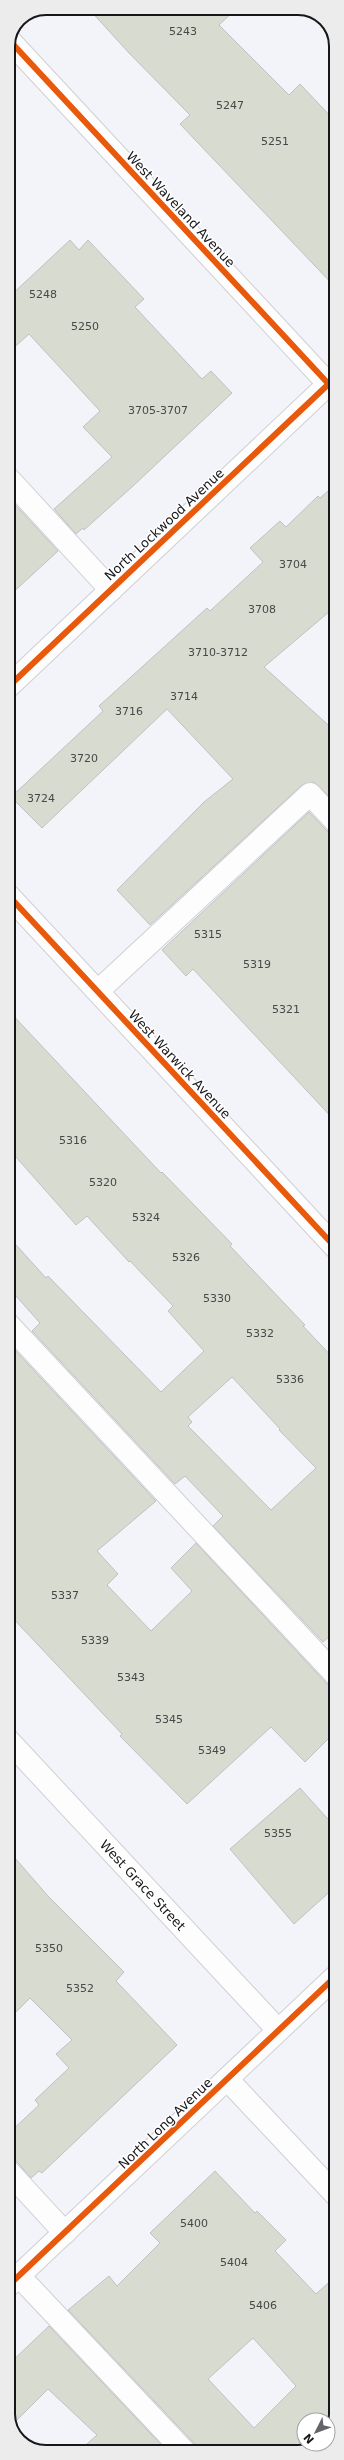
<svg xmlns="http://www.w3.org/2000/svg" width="344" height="2460" font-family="'DejaVu Sans',sans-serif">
	<rect width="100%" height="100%" fill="#f3f4fa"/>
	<g fill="#d8dbcf" stroke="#c0c1c2" fill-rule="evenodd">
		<path d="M88,8H237L219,25L289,95L300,84L336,122V288L180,124L190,115L129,53Z"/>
		<path d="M70,240L79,250L88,240L144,299L135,307L202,379L211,371L232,393L133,486L84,530L83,528L76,534L54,509L112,457L83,427L100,411L29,334L8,353V298Z"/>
		<path d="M336,484V606L264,667L336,732V803L314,782L302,785L150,925L117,890L204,802L233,779L167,709L42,828L11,797L103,711L99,706L207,608L210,611L263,562L250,548L280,521L286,527L318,496L320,498Z"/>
		<path d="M8,497L58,551L8,597Z"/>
		<path d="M309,812L327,831L336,834V1122L193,969L186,976L162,950Z"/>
		<path d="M8,1010L161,1173L162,1172L232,1244L230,1246L305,1325L303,1326L336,1361V1631L323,1642L213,1526L223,1516L185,1476L175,1484L32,1331L40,1323L8,1287V1236L46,1278L48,1276L161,1392L204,1351L168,1311L173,1306L130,1261L129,1262L87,1216L76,1225L8,1148ZM232,1377L280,1429L279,1430L316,1468L271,1510L188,1426L192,1422L188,1417Z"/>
		<path d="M13,1348L156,1501L97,1551L118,1574L107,1585L151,1631L192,1591L171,1568L196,1543L327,1684L336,1687V1731L305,1762L271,1727L187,1804L120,1736L122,1734L8,1613V1352Z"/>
		<path d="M300,1788L336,1828V1886L294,1924L230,1849Z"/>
		<path d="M8,1850L48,1896L124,1972L116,1981L177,2045L42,2173L39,2171L31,2178L17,2162L8,2159V2134L39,2105L35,2100L69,2068L56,2054L72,2040L30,1998L8,2020Z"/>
		<path d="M215,2171L255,2213L257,2211L286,2240L275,2251L316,2294L336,2276V2414L328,2435V2420H304V2444H317L302,2452H197L194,2443L68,2310L109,2276L117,2286L160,2243L150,2233ZM253,2338L296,2386L254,2428L208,2379Z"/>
		<path d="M49,2326L168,2452H78L97,2435L48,2389L12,2425L8,2418V2365Z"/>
	</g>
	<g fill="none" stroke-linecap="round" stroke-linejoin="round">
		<defs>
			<g id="lane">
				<path d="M8,478L111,590"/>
				<path d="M98,991L310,794L336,822"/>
				<path d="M8,1324L336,1675"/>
				<path d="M8,2171L65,2233"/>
				<path d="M19,2276L185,2452"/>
			</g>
			<g id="street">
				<path d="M10,41L336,392"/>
				<path d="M8,687L336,377"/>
				<path d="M8,895L336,1248"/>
				<path d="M8,1740L278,2030"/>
				<path d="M227,2079L336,2195"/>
				<path d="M8,2286L336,1976"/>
			</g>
		</defs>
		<use href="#lane" stroke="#cfcfd4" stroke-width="24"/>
		<use href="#street" stroke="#cfcfd4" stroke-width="24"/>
		<use href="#lane" stroke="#fdfdfe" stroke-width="22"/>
		<use href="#street" stroke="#fdfdfe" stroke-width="22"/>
		<defs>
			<g id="cycleway">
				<path d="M10,41L336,392"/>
				<path d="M8,687L336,377"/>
				<path d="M8,895L336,1248"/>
				<path d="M8,2286L336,1976"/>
			</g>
		</defs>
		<use href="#cycleway" stroke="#fff" stroke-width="8"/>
		<use href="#cycleway" stroke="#e8590c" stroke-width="6"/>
	</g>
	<g text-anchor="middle" stroke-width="3" stroke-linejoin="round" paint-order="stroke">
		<g font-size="11" fill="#474848">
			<text x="183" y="35">5243</text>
			<text x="230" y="109">5247</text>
			<text x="275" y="145">5251</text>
			<text x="43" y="298">5248</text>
			<text x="85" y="330">5250</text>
			<text x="158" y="414">3705-3707</text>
			<text x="293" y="568">3704</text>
			<text x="262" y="613">3708</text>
			<text x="218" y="656">3710-3712</text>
			<text x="184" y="700">3714</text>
			<text x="129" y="715">3716</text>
			<text x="84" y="762">3720</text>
			<text x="41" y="802">3724</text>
			<text x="208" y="938">5315</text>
			<text x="257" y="968">5319</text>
			<text x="286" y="1013">5321</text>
			<text x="73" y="1144">5316</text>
			<text x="103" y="1186">5320</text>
			<text x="146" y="1221">5324</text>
			<text x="186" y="1261">5326</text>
			<text x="217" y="1302">5330</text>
			<text x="260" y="1337">5332</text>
			<text x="290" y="1383">5336</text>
			<text x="65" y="1599">5337</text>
			<text x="95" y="1644">5339</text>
			<text x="131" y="1681">5343</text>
			<text x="169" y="1723">5345</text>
			<text x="212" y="1754">5349</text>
			<text x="278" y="1837">5355</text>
			<text x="49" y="1952">5350</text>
			<text x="80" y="1992">5352</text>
			<text x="194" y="2227">5400</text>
			<text x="234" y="2266">5404</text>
			<text x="263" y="2309">5406</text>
		</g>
		<g font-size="13" fill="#17171b" stroke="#fff">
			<text transform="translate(181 209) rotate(47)" y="5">West Waveland Avenue</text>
			<text transform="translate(164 524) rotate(-43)" y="5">North Lockwood Avenue</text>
			<text transform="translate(180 1064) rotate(47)" y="5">West Warwick Avenue</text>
			<text transform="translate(143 1885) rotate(47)" y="5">West Grace Street</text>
			<text transform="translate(165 2123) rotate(-44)" y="5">North Long Avenue</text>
		</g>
	</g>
	<path d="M0 0H344V2460H0ZM46 15H298A31 31 0 0 1 329 46V2414A31 31 0 0 1 298 2445H46A31 31 0 0 1 15 2414V46A31 31 0 0 1 46 15Z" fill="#ececed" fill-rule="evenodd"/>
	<path fill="none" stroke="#17171b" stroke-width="2" d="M46 15H298A31 31 0 0 1 329 46V2414A31 31 0 0 1 298 2445H46A31 31 0 0 1 15 2414V46A31 31 0 0 1 46 15Z"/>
	<g transform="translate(316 2432) rotate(228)"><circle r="19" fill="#ffffff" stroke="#a2a2a4"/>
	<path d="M0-3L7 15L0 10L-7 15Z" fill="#646469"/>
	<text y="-6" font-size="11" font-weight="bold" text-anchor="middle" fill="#17171b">N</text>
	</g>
</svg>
